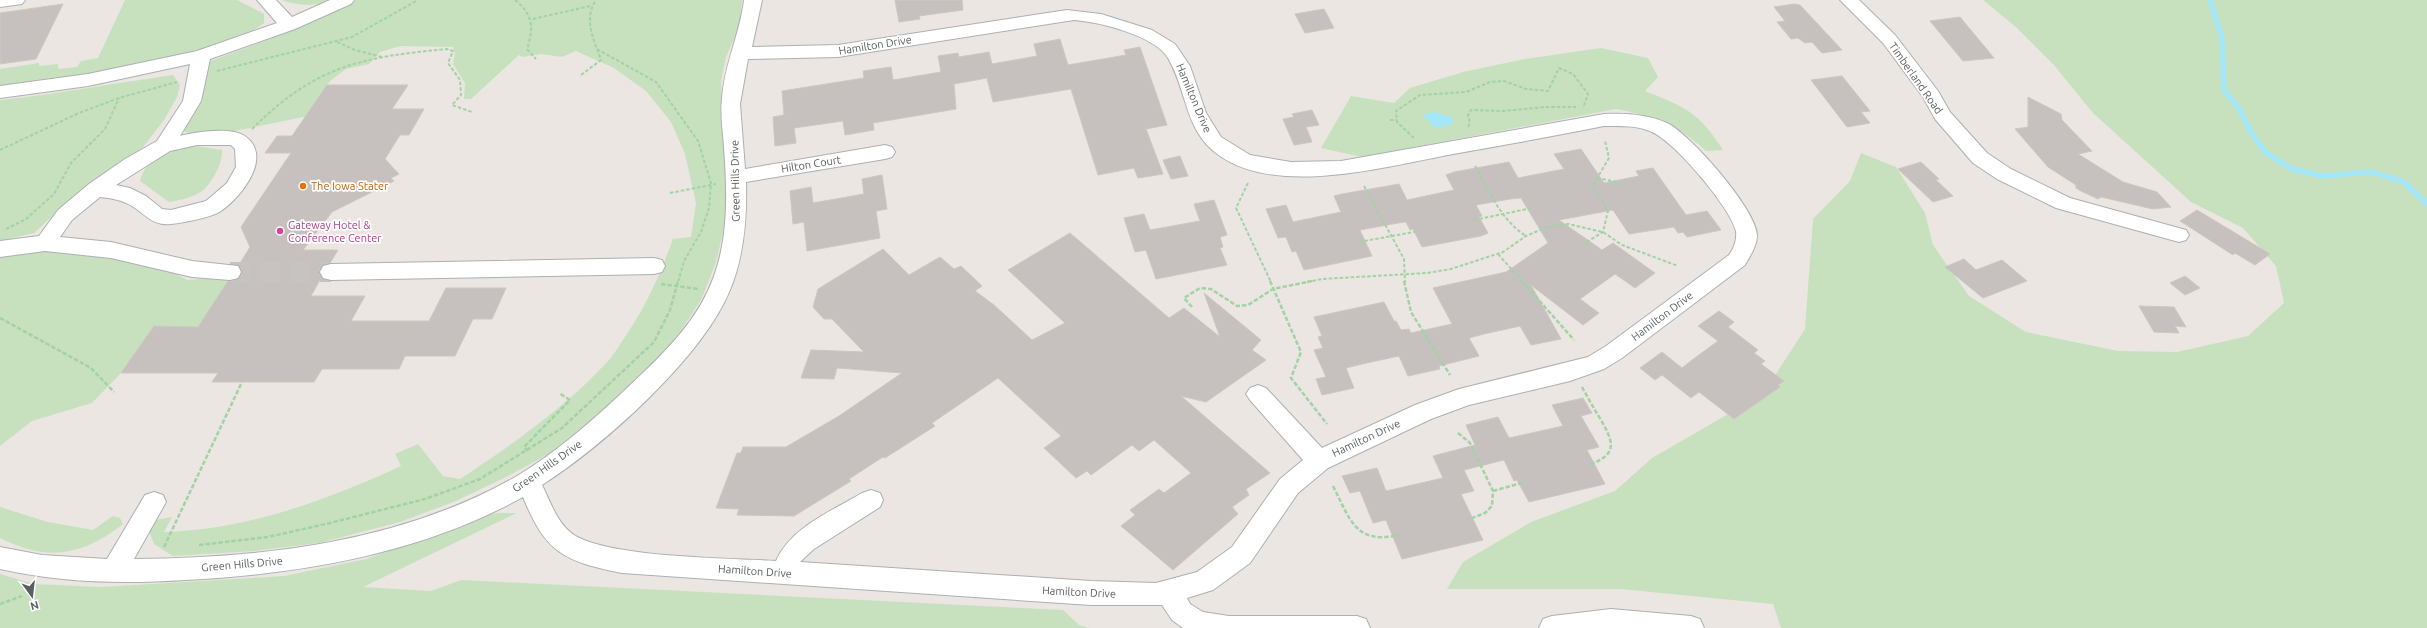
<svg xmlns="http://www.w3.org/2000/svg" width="2427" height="628" font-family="Ubuntu,sans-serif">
	<rect width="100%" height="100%" fill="#ebe6e1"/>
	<g fill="#c7e1be">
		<path d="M125,0H237L264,14V23C239,42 205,49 174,57C117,70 59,80 0,87V69L39,63V66L58,64V69L77,67L81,61L98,58Z"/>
		<path d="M281,0H334C316,7 299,6 281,0Z"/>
		<path d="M356,0H742L739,28L726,57L721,81L727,216L716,262L702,298L684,326L657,365L620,401L558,449L506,477L456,501L400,522L319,543L254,551L173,556L154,544L149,531L156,520L172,517L164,532C246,530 327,500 401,466L395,454L418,444L443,476L460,479C513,444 566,407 609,360C615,353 620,344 625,337C646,306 660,275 673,239L691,237L696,203L685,154L671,122L646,91L614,68L576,51L562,57L541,54L522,57L519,55L471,99H464L465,83L453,64L455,53L453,47L400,46L380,52L369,64L346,69L330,81L305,117C280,120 199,144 180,129L208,62L301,27Z"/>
		<path d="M1983,0H2427V628H1781L1773,604L1620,589H1447L1463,562L1531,522L1615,491L1652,458L1763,394L1805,329L1813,219L1850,181L1861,153L1896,167L1925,213L1933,245L1969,296L2026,332L2118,351L2177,352L2248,336L2284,303L2276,266L2243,228L2191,202L2093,113L2053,64L2017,28Z"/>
		<path d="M1601,48L1648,58L1658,77L1645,91C1685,107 1699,112 1723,150L1706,151C1677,124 1654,116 1616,109L1362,157L1321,148L1351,96L1394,103L1410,88L1463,72L1525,59Z"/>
		<path d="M173,75L180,85L177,97L164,120L143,147L125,164L62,207L34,233L0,241V100C58,94 115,83 173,75Z"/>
		<path d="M196,146L222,150C223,163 211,186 199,193C190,198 180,200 169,202L140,181C146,156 172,149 196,146Z"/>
		<path d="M43,248L90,253L171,271L187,280L231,277L198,327L154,326L121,373L92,403L32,421L0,446V254Z"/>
		<path d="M0,507L48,522L93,530L113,516L120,518L123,524C82,556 48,562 0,538Z"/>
		<path d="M497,513H517L363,587L431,591L461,580L1063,610L1079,625L1089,628H0V574L34,584L101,587L284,576L366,559L434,535L472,518Z"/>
	</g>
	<path fill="#a4e7f8" d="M1434,112L1452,117L1453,124L1436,128L1422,115Z"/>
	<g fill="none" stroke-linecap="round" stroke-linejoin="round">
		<path stroke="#a4e7f8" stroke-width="5.5" d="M2210,0L2222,38L2224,90L2240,110L2250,131L2265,152L2292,169L2323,176L2372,172L2404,182L2427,204"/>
	</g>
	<g fill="#c6c1be" stroke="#cfc7bf">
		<path d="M895,0H962L963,10L919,16L920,19L899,22Z"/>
		<path d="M63,4L36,59L0,64V13Z"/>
		<path d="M1794,4L1800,5L1842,50L1822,53L1812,42L1805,43L1798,38L1791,39L1777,22L1785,21L1774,7Z"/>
		<path d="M1324,9L1334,28L1305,33L1295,14Z"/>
		<path d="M1960,17L1994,58L1963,61L1930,21Z"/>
		<path d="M1060,39L1068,65L1126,55L1124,50L1140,47L1167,125L1146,129L1163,174L1138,178L1134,168L1098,175L1071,89L993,102L987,78L954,84L956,109L873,123L874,130L845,135L843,121L794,128L796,143L775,146L773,117L784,115L782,91L864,78L863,71L891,67L893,80L941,72L938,56L958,53L959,57L989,52L992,64L1037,56L1034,44Z"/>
		<path d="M1842,76L1870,111L1861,112L1870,123L1847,127L1811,80Z"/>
		<path d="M327,85H408L392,109H424L409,135H400L385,159L399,174L391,178L394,181L332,212L303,250H338L330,263L322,265L319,271L321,278L311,296H365L351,321H429L446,288H506L492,319H473L455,356H405L399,369H322L314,382H212L218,373H121L154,326L198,327L228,281L239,279L242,271L239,265L250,247L241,227L291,153H265L277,136H292Z"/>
		<path d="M2028,97L2061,114L2062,120L2092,151L2078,154L2123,182L2157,192L2171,207L2153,209L2101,197L2098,199L2081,191L2076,188V185L2048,167L2015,129L2028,127Z"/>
		<path d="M1312,110L1319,125L1306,127L1312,142L1294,145L1283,119L1294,117L1292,114Z"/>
		<path d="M1581,149L1604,183L1639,176L1636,171L1653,168L1686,215L1707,211L1721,230L1687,237L1683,232L1678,233L1674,227L1629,234L1613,210L1559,220L1602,250L1613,243L1655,273L1635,288L1615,274L1580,299L1599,313L1583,325L1531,285L1561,339L1531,345L1520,326L1484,334L1469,338L1479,356L1439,366L1440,369L1408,376L1399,356L1362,364L1346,368L1354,388L1322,395L1316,379L1326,377L1314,350L1323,348L1318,337L1322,336L1314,317L1384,302L1394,321H1396L1401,330L1409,329L1411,333L1452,324L1433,288L1506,272L1548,243L1521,198L1510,199L1476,205L1482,216L1479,217L1488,233L1481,236L1422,247L1413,229L1410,230L1406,222L1398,223L1360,230L1372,256L1304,270L1296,251L1292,252L1286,237L1278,238L1266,209L1286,205L1293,222L1341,212L1334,196L1342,194L1399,184L1407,200L1454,190L1446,175L1454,172L1509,162L1518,178L1564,169L1554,154Z"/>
		<path d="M1180,156L1188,176L1171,179L1163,160Z"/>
		<path d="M1921,162L1939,179L1936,180L1953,196L1933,202L1898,169Z"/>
		<path d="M882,175L887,209L876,211L880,238L807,251L804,222L793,224L790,191L811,187L813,203L864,194L862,179Z"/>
		<path d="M1214,200L1227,235L1220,237L1223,247L1220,248L1227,265L1156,279L1146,250L1135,252L1124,218L1144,214L1150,230L1200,221L1194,204Z"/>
		<path d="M2197,210L2270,254L2255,265L2235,253L2233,255L2180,221Z"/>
		<path d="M1070,233L1169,318L1184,308L1220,337L1204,293L1261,340L1252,350L1266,360L1206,402L1181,396L1270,473L1246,489L1249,495L1232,507L1238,514L1173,570L1121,526L1135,515L1130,510L1159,489L1164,493L1191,473L1154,440L1139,451L1132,445L1091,475L1087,471L1076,478L1044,448L1061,436L998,378L932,423L935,426L885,458L883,457L849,479L851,481L794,516L737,515L739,509L716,508L737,453H741L743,447H786L839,416L902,373L837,368L834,379L801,378L811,350L864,352L832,319H824L813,307L818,289L883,249L909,275L940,257L954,269L961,266L982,286L975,291L994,305L1032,340L1065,323L1008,270Z"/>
		<path d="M1964,259L1976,270L2002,260L2027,281L1983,298L1945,267Z"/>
		<path d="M2185,276L2200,288L2185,295L2170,283Z"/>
		<path d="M2139,306L2174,307L2186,327L2175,326L2179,333L2154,332Z"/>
		<path d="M1719,311L1734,322L1728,327L1758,350L1754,353L1765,361L1761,364L1784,381L1778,385L1780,387L1734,419L1699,392L1691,398L1662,375L1655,380L1640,368L1662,352L1682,368L1692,360L1718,341L1698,326Z"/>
		<path d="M1583,398L1592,413L1581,416L1599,447L1587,450L1605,484L1529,502L1517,480L1514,481L1504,460L1464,470L1474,491L1461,494L1483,540L1402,559L1386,520L1373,523L1360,491L1350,493L1342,476L1377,468L1386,491L1443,478L1433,456L1475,445L1466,425L1498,417L1509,438L1563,426L1552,405Z"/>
	</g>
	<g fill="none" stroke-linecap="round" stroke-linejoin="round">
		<path stroke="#c6c4c1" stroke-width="20" stroke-dasharray="20 10" stroke-linecap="butt" d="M230,272H331"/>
		<defs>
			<g id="minor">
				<path d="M0,0H25L22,4L0,7Z"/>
				<path d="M257,0H276L292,17L330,0H354L351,4L295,29L210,59L201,101L180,136C195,132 229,127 243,135C275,154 242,197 221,211C213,217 182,223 171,224C153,226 146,215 132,206C122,200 111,198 100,197L72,220L60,237L111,242L192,261L238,266L241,272L238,278L230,280L192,277L111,258L45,251L0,257V241L39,236L58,210L89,184L125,159L157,141L183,101L190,64L88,86L0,98V86L88,74L197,51L277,23ZM197,145H231L235,149L236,167L227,183L206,201L171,210L162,209L146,196L130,188L116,185L170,151Z"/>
				<path d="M744,0H762L752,47L838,45L1067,10L1101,14L1152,30L1175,44L1190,66L1206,113L1221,137L1250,155L1291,162L1341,161L1604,114C1625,113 1647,114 1667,123C1690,134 1756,209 1757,235C1757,246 1750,256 1745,265L1622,358L1604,369L1570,381L1469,405L1431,419L1328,468L1298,493L1250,563L1213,590L1187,598L1190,604L1203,612L1229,616H1357L1366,619L1370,628H1183L1172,620L1162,605H1091L622,573C563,561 546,553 523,497C420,554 301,574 186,580C123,584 62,583 0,569V547L42,555L107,559L145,495L154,492L163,495L166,502L134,559C264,558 402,542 517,476C557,452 592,421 626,389C661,356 698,322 714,276C729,235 727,190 724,147C723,131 720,115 722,99C724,65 740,34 744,0ZM1074,20C1099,22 1154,35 1168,58C1188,92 1184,132 1220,156C1279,197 1388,166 1453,154C1504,145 1554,136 1604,126C1620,126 1637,125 1652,132C1675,142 1730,207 1736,231C1737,240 1734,248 1729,255L1606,346L1588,357L1459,389L1415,405L1322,448L1266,388L1258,385L1250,388L1246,394L1250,400L1303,460L1280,479L1232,547L1197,572L1156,583L1091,581L800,562L814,549L880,507L883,500L880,493L871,490L862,493C832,511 791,527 776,561C731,558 600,558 570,532C556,520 550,501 542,485C603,446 703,357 730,290C744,256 747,219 746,182L885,159L892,157L895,152L892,147L885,145L745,169L740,104L748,59L838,57Z"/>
				<path d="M1840,0H1859L1895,35L1938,91L1950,112L1987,153L2011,169L2070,198L2186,230L2189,235L2186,240L2179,242L2056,208L1997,179L1973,163L1935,119L1923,97L1883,43Z"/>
				<path d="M654,258L662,260L665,266L662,272L654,274L331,280L323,278L320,272L323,266L331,264Z"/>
				<path d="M1611,609L1691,616L1700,619L1704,628H1539L1543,619L1552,616Z"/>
			</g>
		</defs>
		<use href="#minor" stroke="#acb0b2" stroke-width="2"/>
		<g stroke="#a3d2a4" stroke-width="2" stroke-dasharray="3.5 2" stroke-linecap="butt">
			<path d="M515,0C533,14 534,28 527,49L536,59"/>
			<path d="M533,19L590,6"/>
			<path d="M337,42L355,50L382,57"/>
			<path d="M597,49L656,82L698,141L711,183L709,208L701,232L684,261L678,282"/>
			<path d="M217,71L352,37L418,0"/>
			<path d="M581,75L601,60C594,40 583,19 596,0"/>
			<path d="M1390,120H1397"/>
			<path d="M1468,127L1470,123L1468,115L1471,110L1503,111L1545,107H1576"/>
			<path d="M252,129C315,66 361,57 447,49L453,51L448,63L460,80L461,95L452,105L472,112"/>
			<path d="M1414,138L1397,122L1396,111L1420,95L1466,92L1490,82L1504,81L1526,89L1548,91L1559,68L1573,74L1588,94L1583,108"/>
			<path d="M0,150L79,113L119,98L177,82"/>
			<path d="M1475,166C1489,191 1501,220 1526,236"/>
			<path d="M1597,178L1617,182L1620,186"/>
			<path d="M1248,183L1236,208L1271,282"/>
			<path d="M1364,186L1404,259L1405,282"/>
			<path d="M670,193L716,184"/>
			<path d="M1474,220L1532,208"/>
			<path d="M6,229L26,219L54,194L71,163L105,129L119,98"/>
			<path d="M1359,242L1419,231"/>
			<path d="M1582,245L1603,232L1608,211L1593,185L1609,158L1605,141"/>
			<path d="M1498,254L1523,282"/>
			<path d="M1307,282L1322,279L1427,273L1451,269L1503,252L1526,236L1547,227L1568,224L1603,232L1622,245L1678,266"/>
		</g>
		<g stroke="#a3d2a4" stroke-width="2.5" stroke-dasharray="4.5 2" stroke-linecap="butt">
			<path d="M1270,281L1301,352L1291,378L1327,424"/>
			<path d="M1404,281L1411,312L1450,375"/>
			<path d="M1522,281L1574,340"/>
			<path d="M661,284L698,289"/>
			<path d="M1192,307L1184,298L1200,288L1211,289L1237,306L1248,305L1273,289L1312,281"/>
			<path d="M0,318L91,368L114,392"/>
			<path d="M1582,387C1588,398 1594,409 1601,420C1614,443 1618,454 1589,465"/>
			<path d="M1458,433L1470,443L1493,491L1492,506L1485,513L1467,520"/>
			<path d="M528,451L524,447L570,400L559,393"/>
			<path d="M1333,486C1350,519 1355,545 1399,535"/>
			<path d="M1493,491L1525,482"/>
			<path d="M199,545L268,537L330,523L425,499L480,479L562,428L654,342L670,310L678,281"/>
			<path d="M164,547L242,382"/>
			<path d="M0,604L22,596"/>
		</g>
		<use href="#minor" fill="#fff" fill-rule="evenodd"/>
	</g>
	<circle fill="#e8710a" stroke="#fff" stroke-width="1.5" cx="303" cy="186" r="4"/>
	<circle fill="#d1479c" stroke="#fff" stroke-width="1.5" cx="280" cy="231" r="4"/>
	<g text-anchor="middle" stroke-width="3.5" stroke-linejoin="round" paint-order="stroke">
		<g font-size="11" fill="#595e60" stroke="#fff">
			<text transform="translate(875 45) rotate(-9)" y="4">Hamilton Drive</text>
			<text transform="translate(1916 78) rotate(55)" y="4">Timberland Road</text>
			<text transform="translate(1194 98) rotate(67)" y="4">Hamilton Drive</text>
			<text transform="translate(811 164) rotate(-9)" y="4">Hilton Court</text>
			<text transform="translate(735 181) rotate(-91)" y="4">Green Hills Drive</text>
			<text transform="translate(1662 316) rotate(-37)" y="4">Hamilton Drive</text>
			<text transform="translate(1366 438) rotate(-25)" y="4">Hamilton Drive</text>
			<text transform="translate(547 466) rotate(-35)" y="4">Green Hills Drive</text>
			<text transform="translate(242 564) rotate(-5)" y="4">Green Hills Drive</text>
			<text transform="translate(755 571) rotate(4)" y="4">Hamilton Drive</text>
			<text transform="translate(1079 592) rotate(3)" y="4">Hamilton Drive</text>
		</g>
		<g font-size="11" fill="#c56008" stroke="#fff" text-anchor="start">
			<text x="311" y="190">The Iowa Stater</text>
		</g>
		<g font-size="11" fill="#b23c85" stroke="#fff" text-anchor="start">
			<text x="288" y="229">Gateway Hotel &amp;<tspan x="288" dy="13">Conference Center</tspan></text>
		</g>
	</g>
	<g transform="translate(32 596) rotate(165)" stroke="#ffffff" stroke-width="3" paint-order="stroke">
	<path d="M0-3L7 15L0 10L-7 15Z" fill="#595e60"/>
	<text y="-6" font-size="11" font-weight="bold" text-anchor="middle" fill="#595e60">N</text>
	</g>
</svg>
